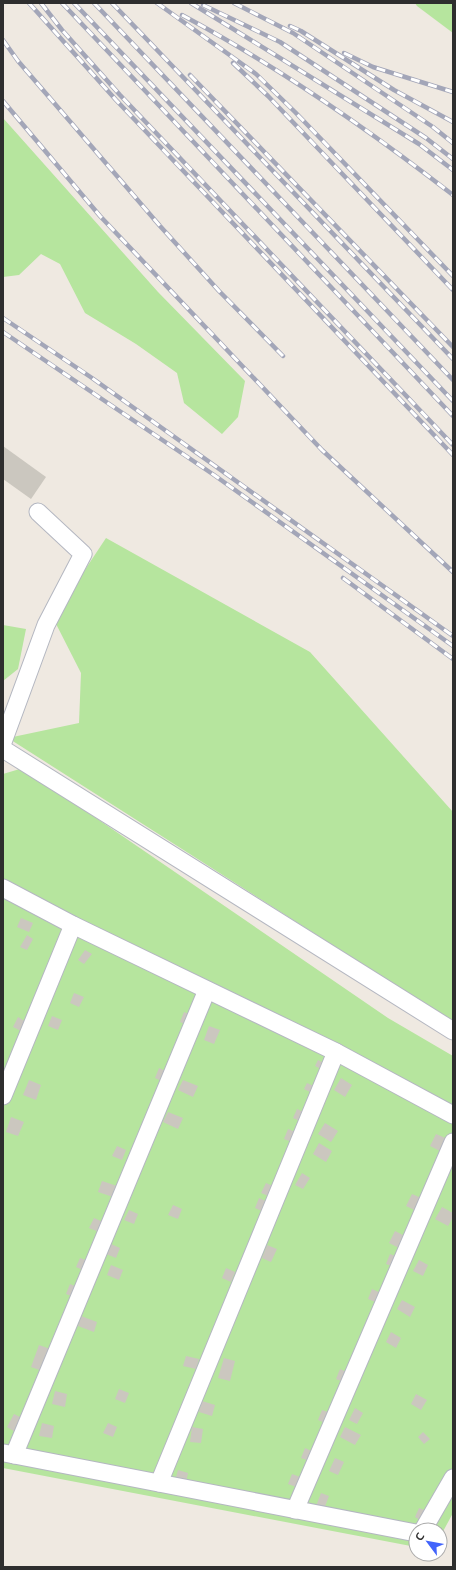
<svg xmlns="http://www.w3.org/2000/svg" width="456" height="1570" font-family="Ubuntu,sans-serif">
	<rect width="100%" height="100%" fill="#efe9e1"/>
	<g fill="#b6e59e">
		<path d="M415,3H453V33L417,6Z"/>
		<path d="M3,118L158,292L245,381L238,417L222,434L184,403L177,373L136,344L85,313L60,264L41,254L19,275L3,277Z"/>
		<path d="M106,538L310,652L453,812V1022L8,738L79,723L81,673L53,618Z"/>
		<path d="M3,625L26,629L18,669L3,681Z"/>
		<path d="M23,768L388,1018L453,1056V1513L440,1537V1530H416V1547L3,1468V774Z"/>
	</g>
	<g fill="#cbc7bf">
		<path d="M3,446L46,477L31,499L3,479Z"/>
		<path d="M21,918L33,923L29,932L17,927Z"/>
		<path d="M27,935L33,939L27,950L20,947Z"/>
		<path d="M85,950L92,954L84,964L78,960Z"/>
		<path d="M74,993L84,997L79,1007L70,1003Z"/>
		<path d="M184,1012L193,1016L189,1026L180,1022Z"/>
		<path d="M52,1016L62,1020L58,1030L48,1026Z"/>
		<path d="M18,1017L26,1022L21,1031L13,1027Z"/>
		<path d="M209,1026L220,1030L214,1044L204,1040Z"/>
		<path d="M318,1060L328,1065L325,1071L315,1066Z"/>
		<path d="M159,1068L168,1072L164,1082L155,1078Z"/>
		<path d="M341,1078L352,1085L345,1097L334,1090Z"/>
		<path d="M29,1080L41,1085L36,1100L23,1095Z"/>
		<path d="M183,1080L198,1086L193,1097L178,1090Z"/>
		<path d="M307,1083L318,1088L314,1094L304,1089Z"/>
		<path d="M297,1109L306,1113L302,1122L293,1118Z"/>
		<path d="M168,1112L183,1118L178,1129L163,1122Z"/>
		<path d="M11,1117L24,1122L18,1136L6,1132Z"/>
		<path d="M325,1123L338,1131L331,1142L318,1134Z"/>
		<path d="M288,1129L298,1133L294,1143L284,1139Z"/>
		<path d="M436,1134L450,1140L444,1153L430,1146Z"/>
		<path d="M319,1143L332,1151L326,1162L313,1154Z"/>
		<path d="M117,1146L126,1150L122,1160L112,1156Z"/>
		<path d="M302,1173L310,1178L303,1189L295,1185Z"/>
		<path d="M102,1181L120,1187L116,1198L98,1192Z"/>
		<path d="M266,1183L275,1187L271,1197L261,1193Z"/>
		<path d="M412,1194L426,1200L421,1213L406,1206Z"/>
		<path d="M259,1198L268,1202L264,1212L255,1208Z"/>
		<path d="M173,1205L182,1209L178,1219L168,1215Z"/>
		<path d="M442,1207L453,1213V1217L448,1226L435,1219Z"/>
		<path d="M129,1210L138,1214L134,1224L124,1220Z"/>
		<path d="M94,1218L103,1222L99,1232L89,1228Z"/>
		<path d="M395,1231L409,1238L403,1250L389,1243Z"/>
		<path d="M111,1244L120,1248L116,1258L106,1254Z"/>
		<path d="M267,1245L277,1249L271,1262L262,1258Z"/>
		<path d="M390,1254L401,1258L397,1268L386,1264Z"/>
		<path d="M80,1258L89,1261L85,1271L76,1267Z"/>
		<path d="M419,1260L428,1265L423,1276L413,1271Z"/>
		<path d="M111,1265L123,1270L119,1280L107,1275Z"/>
		<path d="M226,1268L235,1272L231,1282L222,1278Z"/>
		<path d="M70,1284L80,1288L76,1298L66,1294Z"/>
		<path d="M372,1289L383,1294L380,1304L368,1299Z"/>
		<path d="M402,1300L415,1307L410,1317L397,1309Z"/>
		<path d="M81,1316L97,1322L94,1332L78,1326Z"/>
		<path d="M391,1332L401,1338L396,1348L386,1342Z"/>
		<path d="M39,1345L53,1350L45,1372L31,1367Z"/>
		<path d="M186,1356L199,1359L196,1369L183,1366Z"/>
		<path d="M224,1358L235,1361L230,1381L218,1378Z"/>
		<path d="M340,1369L351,1374L348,1384L336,1379Z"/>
		<path d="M119,1389L129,1393L125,1403L115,1399Z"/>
		<path d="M55,1391L67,1394L65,1407L52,1404Z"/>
		<path d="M416,1394L427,1400L421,1410L411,1404Z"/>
		<path d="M202,1401L215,1405L212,1416L199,1412Z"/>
		<path d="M355,1408L363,1413L357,1424L349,1420Z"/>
		<path d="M322,1410L334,1414L330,1425L318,1420Z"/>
		<path d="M14,1414L24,1419L17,1433L7,1427Z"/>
		<path d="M42,1423L54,1426L52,1438L39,1436Z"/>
		<path d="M108,1423L117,1427L113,1437L103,1433Z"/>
		<path d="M192,1427L203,1429L201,1443L190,1442Z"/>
		<path d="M345,1427L361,1435L355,1445L340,1437Z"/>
		<path d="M423,1432L430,1439L424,1444L418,1437Z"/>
		<path d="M305,1448L316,1453L312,1462L301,1458Z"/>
		<path d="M335,1458L344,1462L338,1475L329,1471Z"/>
		<path d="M178,1470L188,1473L185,1487L174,1484Z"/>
		<path d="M292,1474L303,1478L299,1488L288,1484Z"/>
		<path d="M321,1493L329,1496L324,1509L316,1506Z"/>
		<path d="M419,1508L427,1511L422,1521L415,1517Z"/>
	</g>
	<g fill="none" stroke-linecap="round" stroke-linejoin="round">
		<defs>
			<g id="minor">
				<path d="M3,742L46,625L83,554L38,512"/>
				<path d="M3,749L453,1031"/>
				<path d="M3,888L73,925L336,1052L453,1115"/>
				<path d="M3,1096L73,925"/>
				<path d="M4,1453L416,1533"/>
				<path d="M14,1455L207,990"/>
				<path d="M159,1483L336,1052"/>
				<path d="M295,1510L453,1142"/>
				<path d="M423,1530L453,1478"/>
			</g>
		</defs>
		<use href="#minor" stroke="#b4b7c1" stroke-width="19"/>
		<use href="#minor" stroke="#fff" stroke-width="17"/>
		<defs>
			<g id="rail">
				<path d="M29,3L116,100L453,455"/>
				<path d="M41,3L62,30L120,95L453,445"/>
				<path d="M62,3L453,416"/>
				<path d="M74,3L453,401"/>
				<path d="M94,3L453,380"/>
				<path d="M112,3L453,359"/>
				<path d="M157,3L256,74L295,112L453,276"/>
				<path d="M191,3L419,144L453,170"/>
				<path d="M234,3L293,33L433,127L453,143"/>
				<path d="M203,5L280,42L426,138L453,159"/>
				<path d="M182,15C277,66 368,129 453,195"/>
				<path d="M290,26L301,31L394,90L453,122"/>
				<path d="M3,40L18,61L160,226L219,291L283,356"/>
				<path d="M344,53L373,67L453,92"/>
				<path d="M233,63L268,96L453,290"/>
				<path d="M190,75L453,347"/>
				<path d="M3,101L100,216L322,450L453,572"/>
				<path d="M3,318L92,378L453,636"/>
				<path d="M3,332L214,475L453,646"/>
				<path d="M343,578L453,659"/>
			</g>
		</defs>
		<use href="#rail" stroke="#a3a6b8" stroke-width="4.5"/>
		<use href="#rail" stroke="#fff" stroke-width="3" stroke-dasharray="9" stroke-linecap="butt"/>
	</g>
	<rect width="456" height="1570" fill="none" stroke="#2e2e2e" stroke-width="8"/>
	<g transform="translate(428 1542) rotate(302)"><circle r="19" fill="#ffffff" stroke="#ababab"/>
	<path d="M0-3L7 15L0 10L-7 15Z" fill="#4264fb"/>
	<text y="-6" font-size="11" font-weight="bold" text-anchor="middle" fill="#2e2e2e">С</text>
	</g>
</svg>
